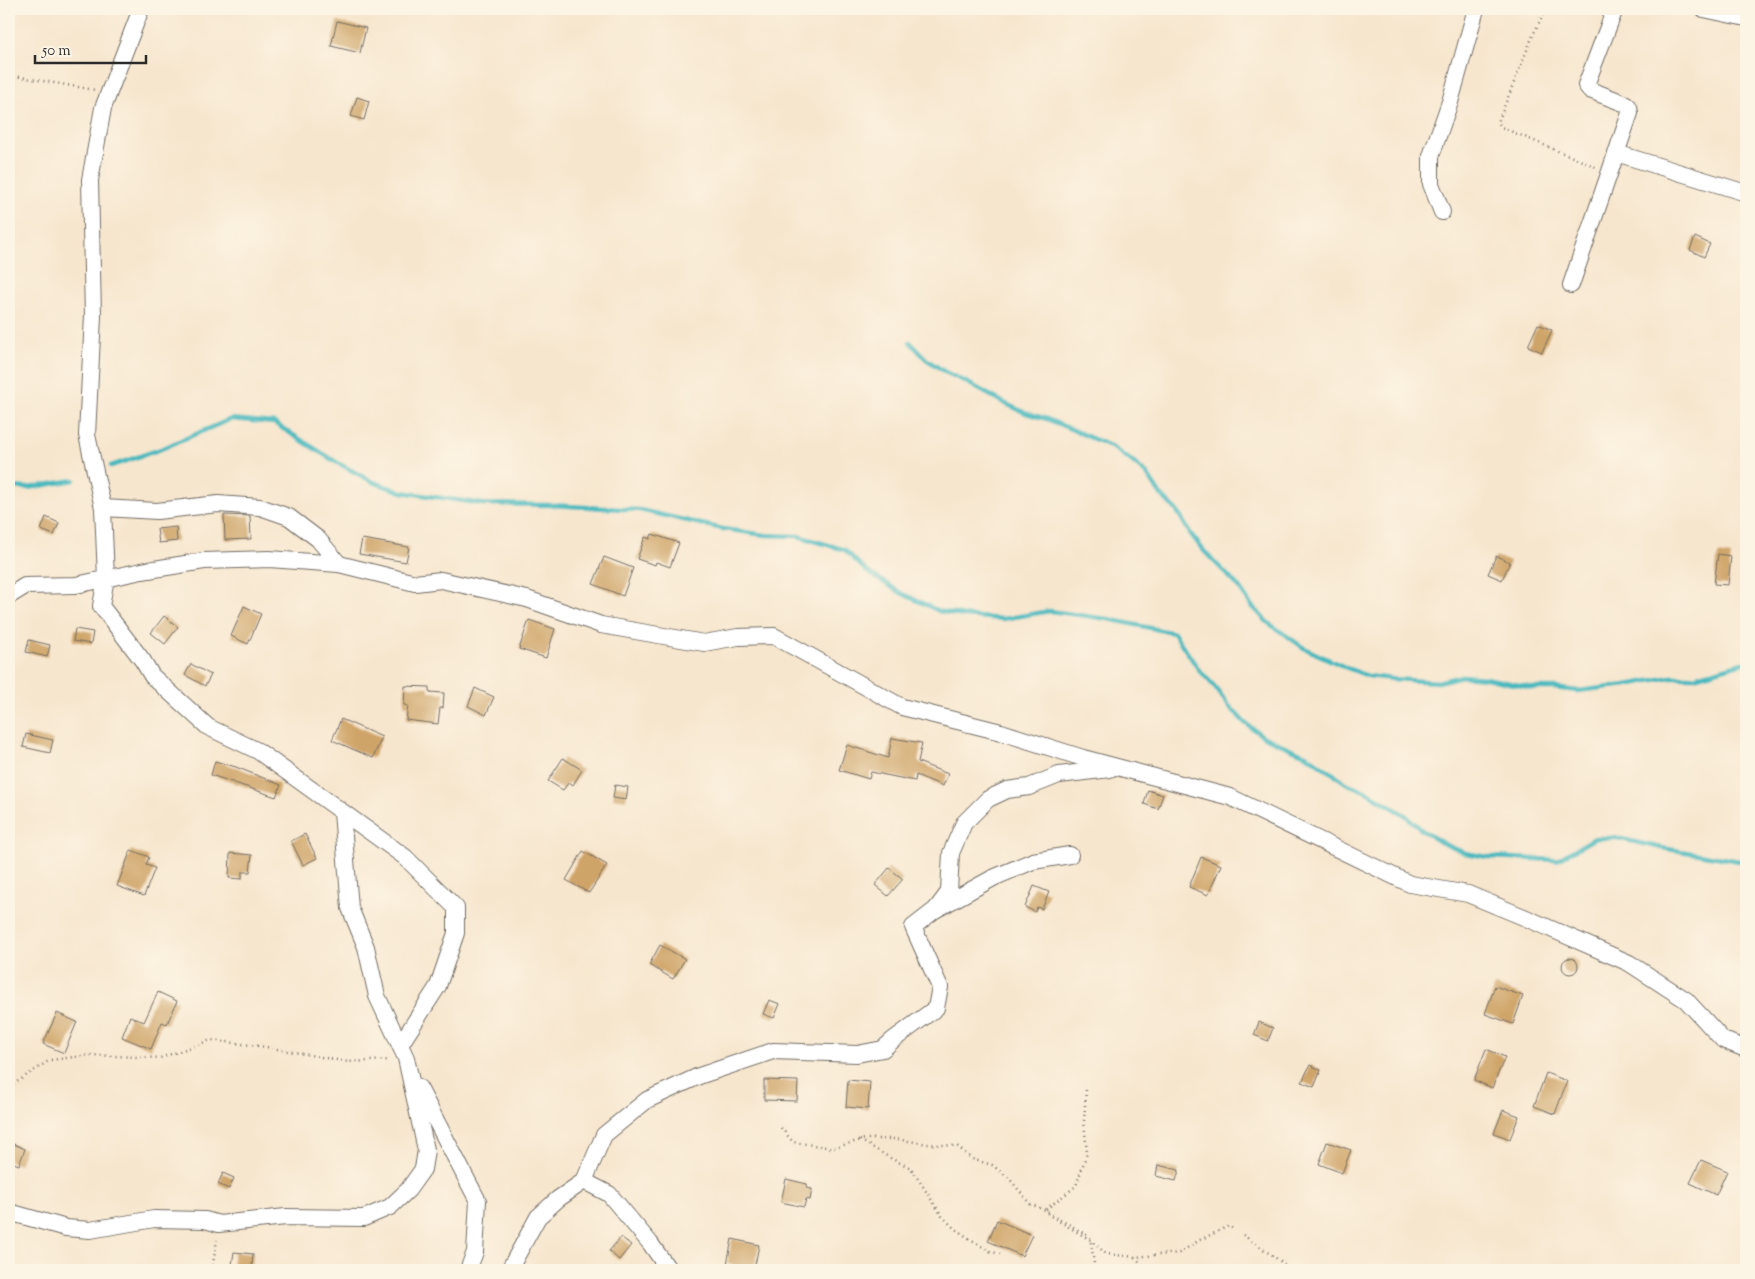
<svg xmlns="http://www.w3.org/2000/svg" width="1755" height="1279" font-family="'Sorts Mill Goudy',serif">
	<rect width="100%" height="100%" fill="#fcf5e5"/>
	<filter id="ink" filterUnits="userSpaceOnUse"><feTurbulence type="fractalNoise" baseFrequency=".02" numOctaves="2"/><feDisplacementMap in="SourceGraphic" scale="10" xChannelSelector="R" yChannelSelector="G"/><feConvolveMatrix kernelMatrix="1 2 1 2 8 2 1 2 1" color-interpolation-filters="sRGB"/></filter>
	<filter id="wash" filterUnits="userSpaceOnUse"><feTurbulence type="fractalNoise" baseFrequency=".0096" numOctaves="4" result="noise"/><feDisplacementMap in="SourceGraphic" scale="20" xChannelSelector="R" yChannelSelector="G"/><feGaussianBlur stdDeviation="1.12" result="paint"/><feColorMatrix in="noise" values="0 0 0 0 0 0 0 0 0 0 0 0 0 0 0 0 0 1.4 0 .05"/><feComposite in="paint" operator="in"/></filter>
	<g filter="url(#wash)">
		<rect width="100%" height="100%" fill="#f7e6ce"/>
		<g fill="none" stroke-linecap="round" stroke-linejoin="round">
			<g stroke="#49b9bf" stroke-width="4.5">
				<path d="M910,342L926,359L945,372L966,382L1006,404L1026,413L1047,419L1110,446L1129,459L1147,474L1160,494L1177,511L1190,533L1204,551L1238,586L1251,605L1267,622L1304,648L1347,668L1368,676L1392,679L1438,682L1462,676L1486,678L1533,688H1554L1578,691L1626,685L1671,677H1694L1746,662"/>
				<path d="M111,466L161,449L231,419L274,423L336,462L373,482L402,492L483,504L551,505L640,510L723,529L765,535L798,536L845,550L866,571L901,593L939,611L964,616L1003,619L1050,611L1108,619L1174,633L1199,670L1215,687L1229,706L1245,723L1264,737L1308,756L1346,783L1367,792L1405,815L1423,831L1442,843L1465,853L1488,857L1557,860L1595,838H1617L1662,848L1746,862"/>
				<path d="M9,487L28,488L74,480"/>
			</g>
		</g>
		<g id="blocks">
			<g fill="#cfa468">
				<path d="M337,21L366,28L360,53L331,46Z"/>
				<path d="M357,97L369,101L364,120L351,116Z"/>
				<path d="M1695,237L1710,244L1704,257L1690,250Z"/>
				<path d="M1538,324L1552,330L1542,352L1528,346Z"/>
				<path d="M224,515L250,516L251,539L225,540Z"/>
				<path d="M46,517L59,523L54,535L41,530Z"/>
				<path d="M176,527L177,541L159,543L157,529Z"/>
				<path d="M652,534L679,543L670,567L656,562L655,565L637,559L645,537L650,539Z"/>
				<path d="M362,539L409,547L406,562L359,554Z"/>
				<path d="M1718,554L1731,556L1728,585L1714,584Z"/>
				<path d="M1496,556L1510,562L1502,580L1488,574Z"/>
				<path d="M604,557L633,568L623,596L593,584Z"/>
				<path d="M244,606L261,614L248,644L231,636Z"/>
				<path d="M164,616L178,627L165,644L151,633Z"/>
				<path d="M529,620L555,629L546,658L519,649Z"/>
				<path d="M75,629L93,632L91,644L73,641Z"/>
				<path d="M29,640L50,645L47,657L26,652Z"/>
				<path d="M191,664L211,675L205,686L185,675Z"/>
				<path d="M405,686L429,687V692L444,693L443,708H440L438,724L406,720L408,706L404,705Z"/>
				<path d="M475,688L494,697L486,715L468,706Z"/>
				<path d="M341,719L382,737L373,758L332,740Z"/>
				<path d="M26,734L53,740L50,753L23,747Z"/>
				<path d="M892,738L922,743L918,762L948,774L943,786L916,775L915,781L871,772L869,779L839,770L847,745L888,758Z"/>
				<path d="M563,758L582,770L573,785L569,782L563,790L548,781Z"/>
				<path d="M215,761L236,767L281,785L276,797L211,775Z"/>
				<path d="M615,785L628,787L626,800L613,798Z"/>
				<path d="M1148,790L1163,795L1158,809L1144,804Z"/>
				<path d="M305,834L317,858L303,865L291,841Z"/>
				<path d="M131,850L149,857L146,865L155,868L144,896L117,886Z"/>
				<path d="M583,851L607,865L589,893L566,880Z"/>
				<path d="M230,853L252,855L250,872H242V879L229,878Z"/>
				<path d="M1201,857L1221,865L1208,895L1189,887Z"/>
				<path d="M889,868L903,879L888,896L875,885Z"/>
				<path d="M1034,886L1049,892L1042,909L1037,907L1035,912L1025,907Z"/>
				<path d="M660,945L685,959L673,979L649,965Z"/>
				<circle cx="1570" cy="966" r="8"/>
				<path d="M1495,986L1523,996L1513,1024L1485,1014Z"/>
				<path d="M158,992L177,1001L167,1024L162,1022L151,1049L122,1037L130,1016L144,1022Z"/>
				<path d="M769,1000L780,1004L774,1018L763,1014Z"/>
				<path d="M57,1013L77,1022L64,1053L43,1044Z"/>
				<path d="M1259,1022L1273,1028L1268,1041L1254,1035Z"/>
				<path d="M1486,1049L1505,1057L1492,1088L1474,1080Z"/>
				<path d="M1310,1065L1321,1070L1314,1087L1302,1082Z"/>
				<path d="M1546,1073L1567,1081L1555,1114L1534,1106Z"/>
				<path d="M764,1080L798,1081L797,1101L764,1100Z"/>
				<path d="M848,1080L870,1082L868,1109L846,1107Z"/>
				<path d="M1503,1110L1519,1116L1510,1139L1494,1133Z"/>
				<path d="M9,1142L25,1149L19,1165L9,1161Z"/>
				<path d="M1327,1142L1351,1150L1342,1173L1319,1164Z"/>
				<path d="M1701,1160L1727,1171L1716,1195L1690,1183Z"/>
				<path d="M1158,1165L1179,1170L1176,1181L1156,1176Z"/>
				<path d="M223,1173L234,1178L229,1189L218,1184Z"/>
				<path d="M786,1179L807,1184L806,1188L812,1189L810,1200L806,1199L804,1207L781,1202Z"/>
				<path d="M997,1220L1032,1235L1022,1256L988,1241Z"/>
				<path d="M621,1237L631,1245L619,1260L609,1251Z"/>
				<path d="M732,1239L759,1245L754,1270L727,1264Z"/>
				<path d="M234,1252L253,1254L252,1267L232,1265Z"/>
			</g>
		</g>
	</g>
	<g filter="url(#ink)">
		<use href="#blocks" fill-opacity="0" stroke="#726c64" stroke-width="1"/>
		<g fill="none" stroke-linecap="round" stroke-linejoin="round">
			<defs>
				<g id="minor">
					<path d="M141,9L103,108L90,180L93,316L87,435L103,508L106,578L101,606L143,661L152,676L208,727L258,751L405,857L456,908V933L438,986L400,1045"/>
					<path d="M1704,9L1746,18"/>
					<path d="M1616,153L1746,193"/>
					<path d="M1442,212L1431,184V156L1450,102L1476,9"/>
					<path d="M1571,285L1630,113L1629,107L1626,104L1590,90L1586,85L1615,9"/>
					<path d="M103,508L157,511L218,504L260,507L289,517L318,539L339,564"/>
					<path d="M9,596L25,586L76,585L142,571L204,561L269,559L339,564L415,583L441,580L527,599L601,625L704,643L738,637L774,636L902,707L1001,732L1083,758L1230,797L1410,884L1468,894L1526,918L1629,963L1686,1000L1723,1040L1746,1049"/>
					<path d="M937,908L949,892L951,853L964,823L988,799L1007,790L1029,787L1059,775L1110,769"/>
					<path d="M419,1088L478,1201L475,1252L468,1270"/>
					<path d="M584,1181L609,1194L650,1243L669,1270"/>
					<path d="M9,1212L66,1228L90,1230L154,1219L205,1220L219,1224L286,1217L364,1218L390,1207L408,1190L423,1169L426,1150L406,1058L377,996L366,947L350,908L342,812"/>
					<path d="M509,1270L538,1217L558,1199L584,1181L604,1135L647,1100L699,1076L773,1051L857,1054L883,1049L893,1040L936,1008L940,987L913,927L935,910L993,878L1033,861L1070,855"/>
				</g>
			</defs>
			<use href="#minor" stroke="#726c64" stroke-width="18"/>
			<g stroke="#726c64" stroke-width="2.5" stroke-dasharray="1 4" stroke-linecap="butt">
				<path d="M1546,9L1534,33L1498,122L1501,127L1596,167"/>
				<path d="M9,75L95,90"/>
				<path d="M9,1087L50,1060L90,1055L160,1058L211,1040L266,1047L348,1062L389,1060"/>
				<path d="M1086,1090L1084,1121L1087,1153L1076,1186L1045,1210L1090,1237L1095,1270"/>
				<path d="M781,1128L793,1142L833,1148L865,1139H895L928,1144L957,1146L972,1159L992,1165L1009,1178L1030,1204L1045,1210L1049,1215L1092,1241L1106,1254L1135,1257L1179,1253L1200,1240L1229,1226L1234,1230"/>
				<path d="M860,1140L892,1159L911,1168L942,1216L955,1229L989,1251L1000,1254"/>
				<path d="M1243,1235L1280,1261L1289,1270"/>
				<path d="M1135,1257L1147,1270"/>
				<path d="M212,1270L217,1240"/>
			</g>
			<use href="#minor" stroke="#fff" stroke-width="16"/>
		</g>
	</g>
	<rect width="1755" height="1279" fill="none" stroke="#fcf5e5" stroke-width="30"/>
	<path d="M35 55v8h111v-8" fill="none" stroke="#2b2b2b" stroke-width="2.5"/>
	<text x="42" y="55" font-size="15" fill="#2b2b2b" stroke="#fcf5e5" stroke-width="4" paint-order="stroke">50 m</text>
</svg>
